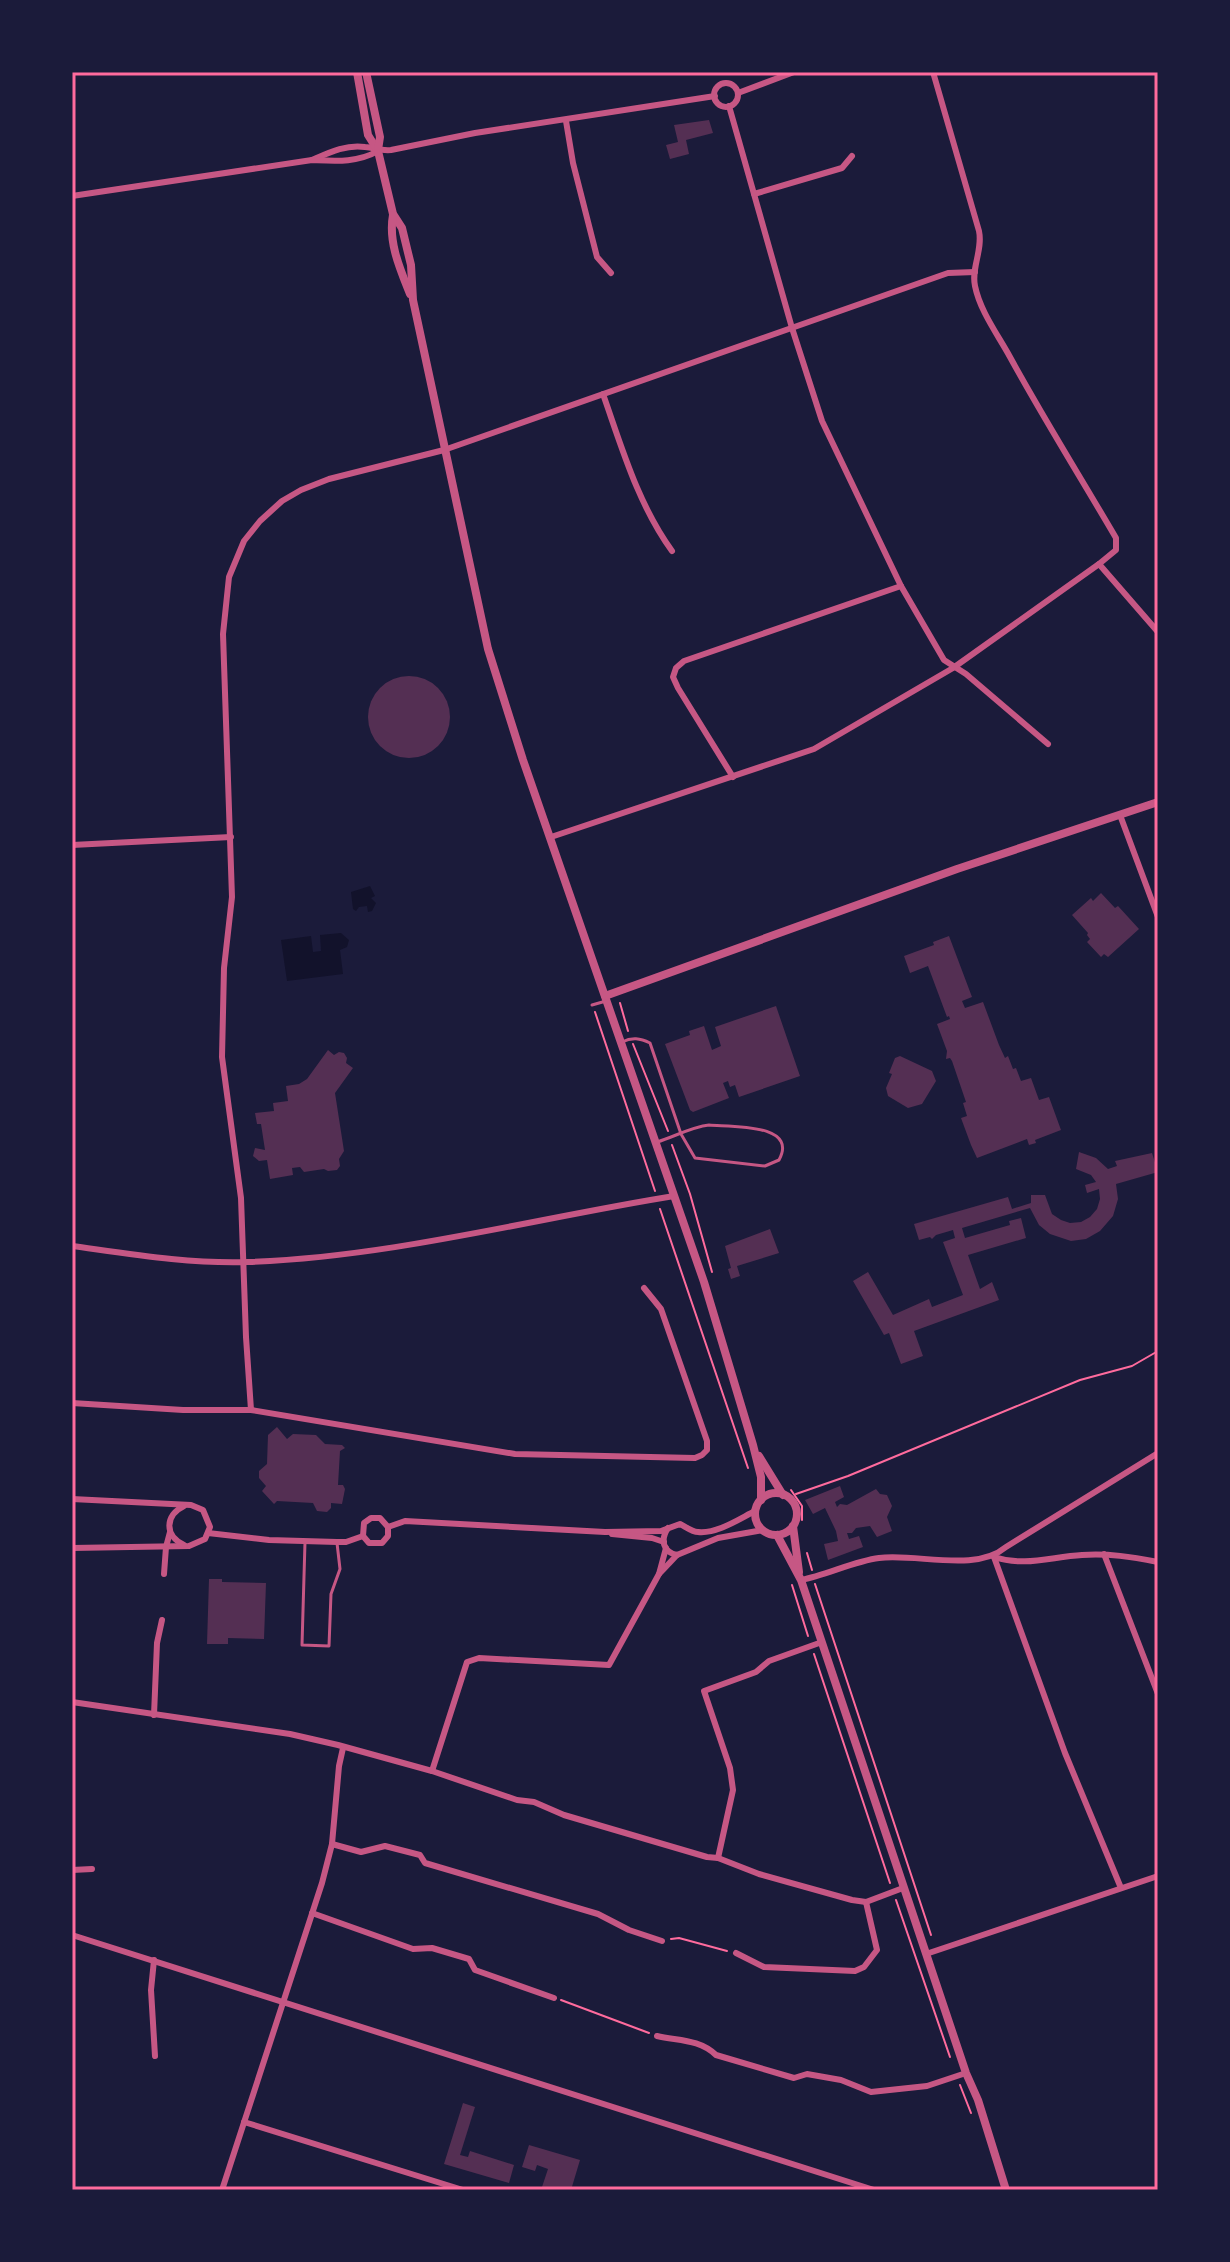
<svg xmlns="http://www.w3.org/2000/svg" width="1230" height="2262" font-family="'Fira Sans',sans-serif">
	<rect width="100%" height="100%" fill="#1b1b3a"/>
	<g fill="#12122b">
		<path d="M370,886L375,896L371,898L376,903L372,911L368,912L367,906L359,907L356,911L353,909L351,892Z"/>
		<path d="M341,933L349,940L347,947L340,950L343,974L287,981L281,940L311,936L313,952L321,951L320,935Z"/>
	</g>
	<g fill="#542f53">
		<path d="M709,120L713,133L686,140L689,154L670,159L666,145L678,142L674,125Z"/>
		<circle cx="409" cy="717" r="41"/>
		<path d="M1101,893L1115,908L1118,906L1139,929L1108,957L1104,954L1101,957L1087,942L1090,939L1087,935L1088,933L1072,915L1091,898L1093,901Z"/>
		<path d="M949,936L972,997L962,1001L965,1008L983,1002L999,1045L1005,1058L1008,1056L1013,1069L1016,1068L1021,1081L1031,1078L1039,1100L1049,1097L1061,1130L1035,1140L1036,1143L1029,1145L1027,1139L977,1158L971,1145L961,1118L967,1116L963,1103L966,1102L952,1061L950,1058L946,1059L947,1051L937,1024L950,1019L949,1016L947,1017L928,966L910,973L904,956L934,945L933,942Z"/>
		<path d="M776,1006L800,1076L739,1097L735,1085L730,1087L728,1081L723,1083L729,1098L693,1112L690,1110L665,1044L690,1035L689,1031L704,1026L712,1050L721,1046L715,1027Z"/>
		<path d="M328,1050L334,1055L339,1052L344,1053L347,1058L346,1063L353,1068L335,1093L344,1151L339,1159L340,1166L337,1170L328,1171L324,1169L304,1172L300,1167L292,1168L293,1175L270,1179L267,1160L259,1161L253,1156L255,1148L265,1150L261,1124H257L255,1113L274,1111L273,1103L288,1101L286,1086L299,1084L307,1079Z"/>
		<path d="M900,1056L932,1071L936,1081L922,1104L908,1108L888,1096L886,1088L892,1074L889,1073L895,1058Z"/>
		<path d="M1079,1152L1096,1158L1108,1169L1117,1166L1115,1161L1152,1153L1158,1172L1116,1184L1118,1199L1113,1216L1100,1231L1086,1239L1071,1241L1050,1234L1039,1225L1030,1208L962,1228L965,1238L1010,1225L1009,1221L1021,1218L1026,1238L968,1255L980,1289L992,1282L999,1300L914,1331L923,1356L901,1364L889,1333L884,1335L853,1281L868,1272L893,1315L929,1299L932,1307L963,1295L943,1242L955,1238L953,1230L936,1235L932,1239L930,1237L919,1240L914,1224L1008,1197L1012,1209L1031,1203V1195H1045L1052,1214L1061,1220L1070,1223L1081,1222L1090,1217L1097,1209L1100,1199L1099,1189L1087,1193L1085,1185L1096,1182L1091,1175L1076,1169Z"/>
		<path d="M770,1229L779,1253L737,1266L740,1276L731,1279L728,1269L731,1268L725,1246Z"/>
		<path d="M277,1427L287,1439L293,1434L316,1435L325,1444L342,1445L345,1448L340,1451L338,1485H343L345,1489L342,1504L331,1503V1508L327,1512L317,1511L313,1503L277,1501L274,1504L262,1491L266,1486L259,1478V1471L267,1464L268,1435Z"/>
		<path d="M840,1486L844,1497L835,1502L837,1507L840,1504L847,1505L876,1489L880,1494L887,1495L892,1506L887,1517L892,1531L877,1537L870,1526L856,1528L852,1533H847L849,1539L859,1536L863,1547L828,1560L824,1544L838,1541L836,1531L825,1508L813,1514L805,1500Z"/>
		<path d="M209,1579H222V1582L266,1583L264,1639L228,1638V1644H207Z"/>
		<path d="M463,2103L475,2107L460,2155L468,2157L470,2151L514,2165L509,2183L444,2164Z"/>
		<path d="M529,2145L580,2160L571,2190H541L548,2169L537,2165L535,2171L522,2167Z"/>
	</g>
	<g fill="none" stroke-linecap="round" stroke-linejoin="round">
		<g stroke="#ff6b9d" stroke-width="2">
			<path d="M620,1003L628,1031"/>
			<path d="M595,1012L655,1191"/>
			<path d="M633,1044L668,1131"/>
			<path d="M672,1145L690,1194L712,1272"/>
			<path d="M660,1209L748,1468"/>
			<path d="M791,1490L802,1506V1520"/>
			<path d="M796,1494L848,1476L1080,1380L1132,1366L1158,1351"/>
			<path d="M807,1553L812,1570"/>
			<path d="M815,1584L931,1935"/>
			<path d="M792,1585L808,1636"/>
			<path d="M814,1654L890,1883"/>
			<path d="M896,1900L950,2057"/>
			<path d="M671,1939L679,1938L727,1951"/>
			<path d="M561,2000L649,2033"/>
			<path d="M960,2085L971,2113"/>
		</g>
		<g stroke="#c65784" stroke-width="3">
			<path d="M592,1005L606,1001"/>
			<path d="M622,1042C632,1037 640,1038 650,1043L681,1134L695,1158L765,1166L779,1160C799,1123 730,1127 709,1125C691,1127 674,1137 657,1142"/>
			<path d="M305,1542L302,1645L329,1646L331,1594L340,1569L337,1543"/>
		</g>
		<g stroke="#c65784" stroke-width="6">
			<path d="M933,72L979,231C983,250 971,268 975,286C980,311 998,335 1010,357C1044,419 1081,478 1116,538V550L1099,564L1158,632"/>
			<circle cx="726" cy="95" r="12"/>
			<path d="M738,93L794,72"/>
			<path d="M729,106L792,328L822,421L901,586L944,660L966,674L1048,744"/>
			<path d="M566,121L573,163L597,257L611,273"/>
			<path d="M312,160C328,153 346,144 365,147C375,148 381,151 391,150L475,133L715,96"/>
			<path d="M754,194L842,168L852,156"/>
			<path d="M72,196L312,160C335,161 357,163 378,151"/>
			<path d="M603,394C622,448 638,504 672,551"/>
			<path d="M733,777L678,688L673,677L676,668L684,661L901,586"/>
			<path d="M1120,815L1158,917"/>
			<path d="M551,837L814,749L953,668L1099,564"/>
			<path d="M72,845L231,837"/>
			<path d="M72,1246C130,1254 189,1264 248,1262C391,1257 532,1219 674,1196"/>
			<path d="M72,1403L183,1410H251L515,1454L695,1458L702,1455L707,1450V1441L661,1309L644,1288"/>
			<path d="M251,1410L246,1337L241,1198L222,1057L224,968L232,897L223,634L229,577L244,541L260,521L282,501L301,490L329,479L444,450L948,273L975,272"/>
			<path d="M72,1499L191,1505L203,1510L210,1527L205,1539L189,1546L72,1548"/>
			<path d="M184,1506C165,1515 164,1536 184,1545"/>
			<path d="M388,1527L405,1521L605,1532L661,1531L680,1524C686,1527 692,1532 698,1532C717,1534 739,1519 755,1511"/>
			<path d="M668,1528C660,1540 663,1552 677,1555L718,1538L763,1530"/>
			<path d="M208,1533L269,1540L337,1542H346L363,1536"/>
			<path d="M612,1534L652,1538L664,1542"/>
			<path d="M363,1536L364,1523L371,1518H380L388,1527"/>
			<path d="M363,1536L369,1543H382L388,1536V1527"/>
			<path d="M1104,1554L1158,1694"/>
			<path d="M994,1557L1065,1753L1121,1888"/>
			<path d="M994,1557C1025,1567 1050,1557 1082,1555C1108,1553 1132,1557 1158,1562"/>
			<path d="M164,1574L166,1547L170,1532"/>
			<path d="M659,1574L677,1555"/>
			<path d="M801,1580C826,1575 855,1561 879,1558C917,1553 975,1573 1006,1547L1158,1453"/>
			<path d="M72,1702L290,1734L338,1745L432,1771L517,1800L534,1802L564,1815L707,1857L718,1858L759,1874L852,1900L866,1902L903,1888"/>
			<path d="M154,1715L157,1643L162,1620"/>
			<path d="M432,1771L467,1662L479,1658L609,1665L659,1574L666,1548"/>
			<path d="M332,1844L361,1852L385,1846L420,1855L425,1863L598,1914L629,1930L662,1941"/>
			<path d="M718,1858L733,1790L730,1768L704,1691L756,1672L769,1661L822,1642"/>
			<path d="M72,1870L92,1869"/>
			<path d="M312,1913L413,1949L432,1948L469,1959L475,1970L554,1998"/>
			<path d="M72,1935L874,2190"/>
			<path d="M736,1953L764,1967L855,1971L864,1967L877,1950L866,1902"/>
			<path d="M926,1954L1158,1876"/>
			<path d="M154,1960L151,1990L155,2056"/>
			<path d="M657,2036C679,2041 699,2039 716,2055L794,2078L807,2074L841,2080L871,2092L927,2086L966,2073"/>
			<path d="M244,2122L463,2190"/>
			<path d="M222,2190L322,1883L332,1844L339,1766L343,1748"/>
		</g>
		<g stroke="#c65784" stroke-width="8">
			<path d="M357,72L368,135L378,151L393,214L402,228L411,265L413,300L488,649L523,760L704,1282L753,1445L761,1477V1500"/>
			<path d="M366,72L380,137L378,150"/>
			<path d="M393,215C388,242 400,269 410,294"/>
			<path d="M605,996L957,869L1158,802"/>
			<path d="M759,1456L783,1495"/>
			<circle cx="776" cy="1514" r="21"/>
			<path d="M793,1526L799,1572"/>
			<path d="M777,1535L801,1580L966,2073L978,2100L1006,2190"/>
		</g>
	</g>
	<rect width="1230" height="2262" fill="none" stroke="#1b1b3a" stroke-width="148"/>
	<rect x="74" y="74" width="1082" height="2114" fill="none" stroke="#ff6b9d" stroke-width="3"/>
</svg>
